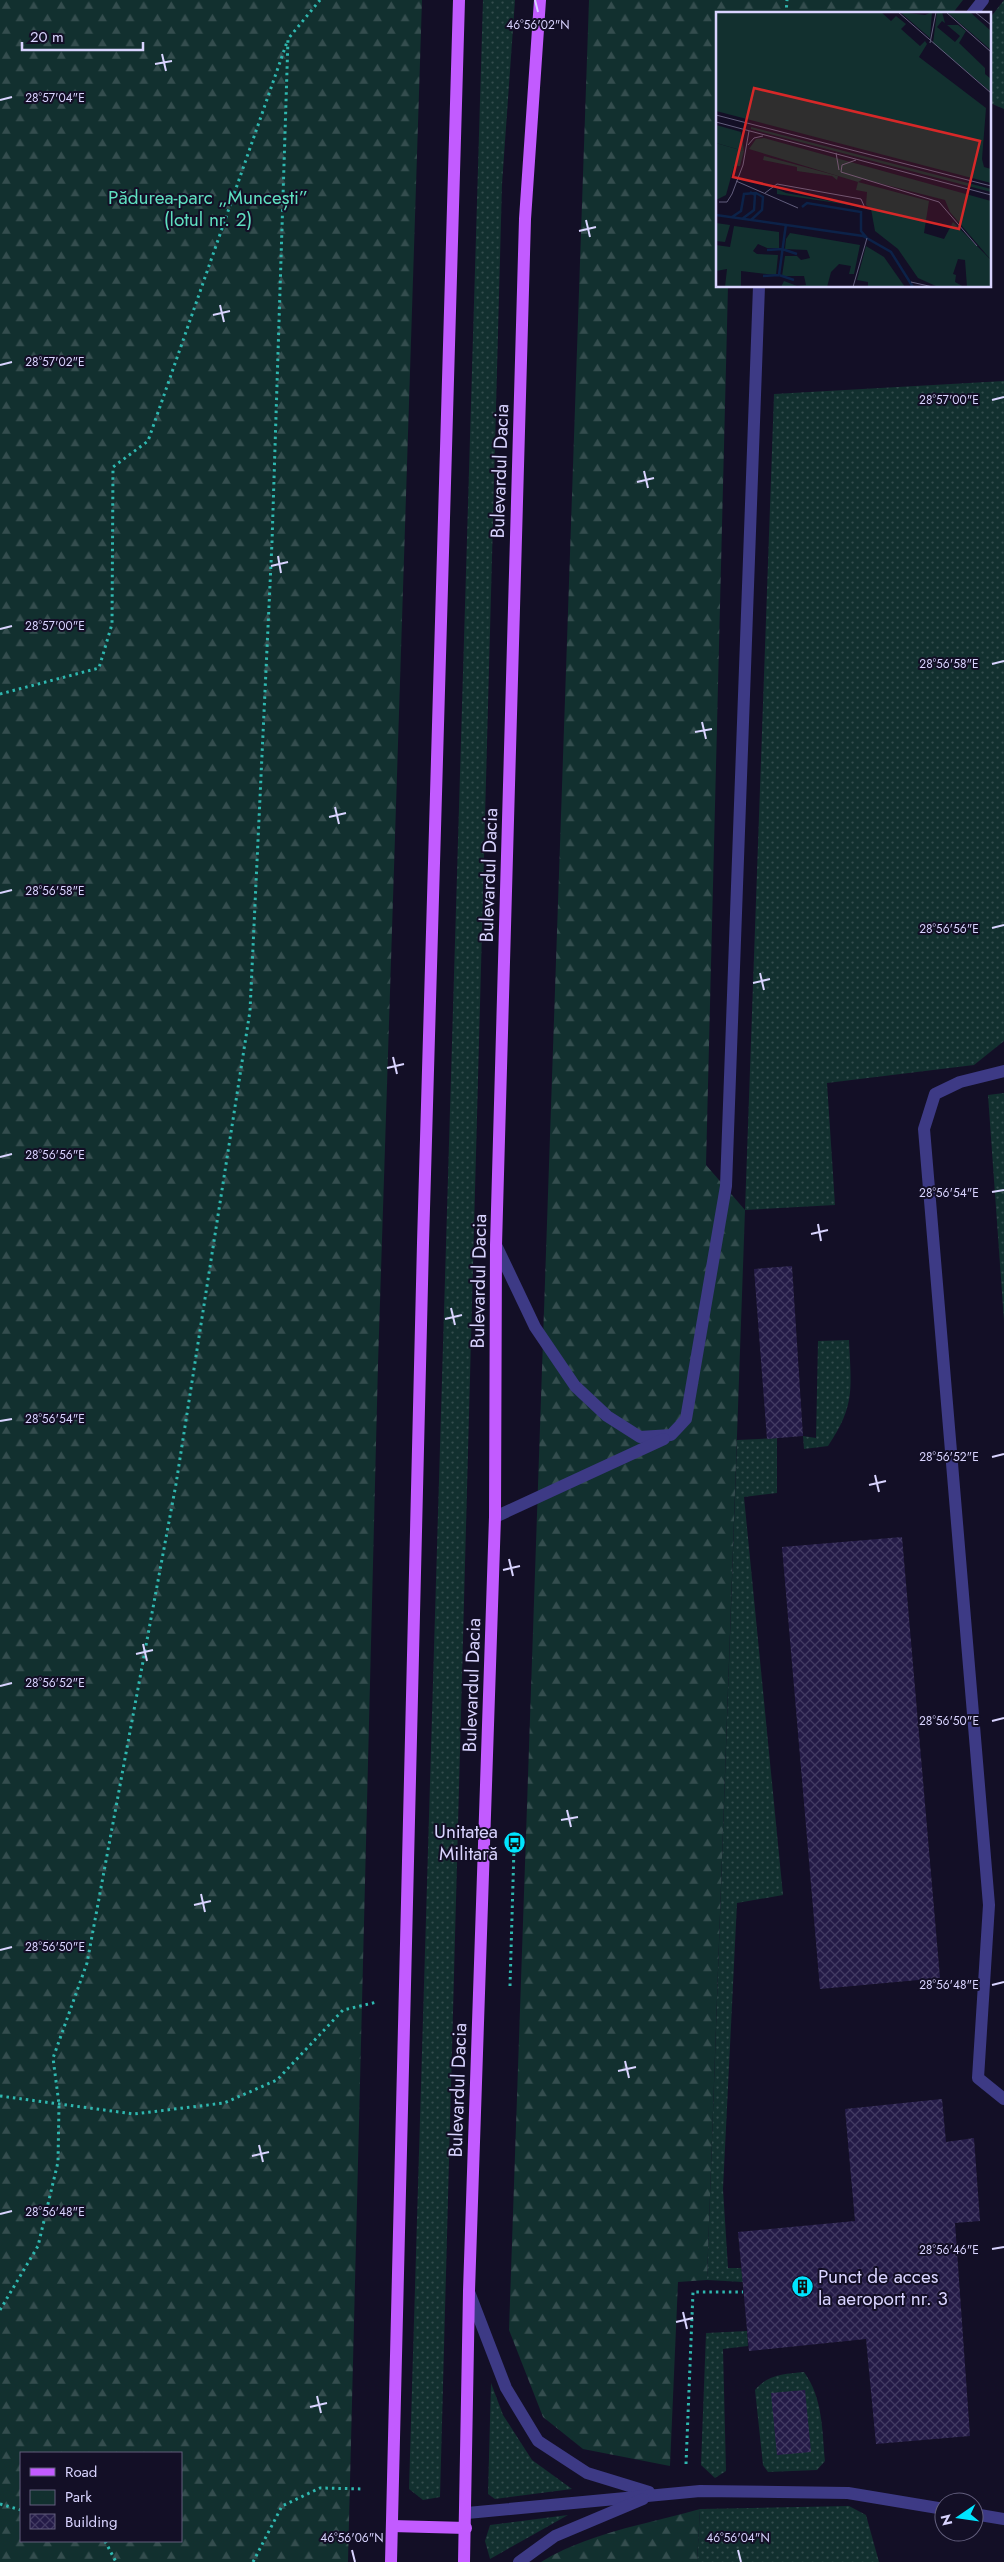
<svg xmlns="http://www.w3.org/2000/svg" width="1004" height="2562" font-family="Jost,sans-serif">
	<defs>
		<pattern id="green-dots" width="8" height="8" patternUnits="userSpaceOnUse" patternTransform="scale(1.25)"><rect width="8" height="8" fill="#12302f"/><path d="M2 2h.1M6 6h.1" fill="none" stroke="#344d4e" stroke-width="1.8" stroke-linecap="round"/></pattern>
		<pattern id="forest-firs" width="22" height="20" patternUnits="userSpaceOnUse" patternTransform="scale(1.25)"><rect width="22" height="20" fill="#12302f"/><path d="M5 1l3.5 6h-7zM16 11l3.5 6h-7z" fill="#344d4e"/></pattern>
		<pattern id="building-cross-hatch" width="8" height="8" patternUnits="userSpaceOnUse" patternTransform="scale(1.25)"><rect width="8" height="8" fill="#241b47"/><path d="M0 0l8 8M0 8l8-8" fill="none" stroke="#433b63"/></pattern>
	</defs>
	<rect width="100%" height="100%" fill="#130f26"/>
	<g fill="url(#green-dots)">
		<path d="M483,0H515L502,184L440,2497L423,2500L409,2489Z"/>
		<path d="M1004,0V109L990,103V18Z"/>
		<path d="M1004,381V1041L974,1065L827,1083L835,1205L745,1210L774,394Z"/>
		<path d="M1004,1093V1321L988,1095Z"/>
		<path d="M849,1340C851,1387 856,1405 828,1446L804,1449L803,1436L816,1438L818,1341Z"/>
		<path d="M777,1438V1493L744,1497L783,1895L737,1903L723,2189L728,2268H741L743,2282L707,2280L737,1440Z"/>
		<path d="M747,2331L748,2346L723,2349L726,2471L715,2478L701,2465L706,2333Z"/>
		<path d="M804,2372C823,2398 822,2430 825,2461L817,2470L768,2472L763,2465L755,2390C768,2374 785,2374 804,2372Z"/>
		<path d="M491,2383L503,2415L532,2460L572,2489L495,2499L488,2494Z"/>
		<path d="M849,2506L866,2515L879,2562H697L700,2509Z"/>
		<path d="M568,2515L490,2559L485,2541L490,2525Z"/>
	</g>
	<g fill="url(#forest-firs)" fill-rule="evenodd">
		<path d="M0,0H422L378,1364L348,2562H0ZM181,2453V2541H21V2453Z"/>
		<path d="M589,0H963L952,14H718V286H728L706,1165L745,1210L707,2280L678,2282L670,2466L583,2449L543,2417L509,2330Z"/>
		<path d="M700,2509L697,2562H541C588,2533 647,2524 700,2509Z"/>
	</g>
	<g fill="url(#building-cross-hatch)">
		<path d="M792,1266L803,1436L767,1439L754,1269Z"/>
		<path d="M902,1537L940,1978L820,1989L782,1547Z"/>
		<path d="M942,2099L946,2142L974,2138L980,2221L955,2223L970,2436L876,2444L866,2339L749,2351L738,2232L855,2221L845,2109Z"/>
		<path d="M805,2390L811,2452L777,2455L771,2393Z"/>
	</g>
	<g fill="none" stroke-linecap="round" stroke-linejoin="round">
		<g stroke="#2fb8b0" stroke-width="3" stroke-dasharray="2.5 4" stroke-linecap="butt">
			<path d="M786,14L787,0"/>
			<path d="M0,694L99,668L112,624L113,467L148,441L287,42"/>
			<path d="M510,1986L514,1848"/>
			<path d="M0,2096L134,2114L224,2103L277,2080L343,2010L377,2002"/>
			<path d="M0,2310L38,2246L58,2162L59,2104L53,2058L87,1963L176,1484L250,1011L272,542L288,39L320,0"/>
			<path d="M686,2464L693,2292H743"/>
			<path d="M0,2504L21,2510"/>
			<path d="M105,2541L116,2562"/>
			<path d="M253,2562L282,2506L320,2488L364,2489"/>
		</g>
		<g stroke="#3d3a85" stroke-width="12">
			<path d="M972,14L983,0"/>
			<path d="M1004,1071L960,1082L935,1094L924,1129L989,1905L978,2078L1004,2099"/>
			<path d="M496,1245L535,1327L575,1386L607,1416L640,1437L671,1435L686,1419L726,1186L759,286"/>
			<path d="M495,1517L664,1439"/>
			<path d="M469,2292L506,2388L538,2441L587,2473L649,2492"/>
			<path d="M467,2513L700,2491L848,2493L944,2509"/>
			<path d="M974,2514L1004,2519"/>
			<path d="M519,2562L555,2536L643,2499"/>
		</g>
		<g stroke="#c25bff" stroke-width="12">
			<path d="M392,2526L466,2528"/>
			<path d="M391,2562L423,1243L459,0"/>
			<path d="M464,2562L469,2291L495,1517L496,1245L525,219L540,0"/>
		</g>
	</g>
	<path fill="none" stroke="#d9d4ff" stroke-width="2" d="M535,0L538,12M162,54L166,71M155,64L172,61M0,100L12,97M586,220L590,237M579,231L596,227M220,305L224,322M213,315L230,311M0,365L12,362M992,400L1004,397M644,471L648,488M637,482L654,478M278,556L281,573M271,566L288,562M0,629L12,626M992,664L1004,661M702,722L706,739M695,732L712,729M335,807L339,824M329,817L346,813M0,893L12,890M992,928L1004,925M760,973L764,990M753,983L770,979M393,1057L397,1074M387,1068L404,1064M0,1157L12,1154M992,1192L1004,1190M818,1224L821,1241M811,1234L828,1230M451,1308L455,1325M445,1319L462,1315M0,1421L12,1419M992,1457L1004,1454M875,1475L879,1492M869,1485L886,1481M509,1559L513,1576M503,1570L520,1566M143,1644L147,1661M136,1654L153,1650M0,1686L12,1683M992,1721L1004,1718M567,1810L571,1827M561,1820L578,1817M201,1894L205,1912M194,1905L211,1901M0,1950L12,1947M992,1985L1004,1982M625,2061L629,2078M618,2071L636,2067M259,2145L263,2162M252,2156L269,2152M0,2214L12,2211M992,2249L1004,2247M683,2312L687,2329M676,2322L693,2318M317,2396L321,2413M310,2407L327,2403M352,2550L355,2562M738,2550L741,2562"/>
	<defs>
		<symbol id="bus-disc" viewBox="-11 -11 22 22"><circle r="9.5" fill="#00e5ff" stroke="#130f26"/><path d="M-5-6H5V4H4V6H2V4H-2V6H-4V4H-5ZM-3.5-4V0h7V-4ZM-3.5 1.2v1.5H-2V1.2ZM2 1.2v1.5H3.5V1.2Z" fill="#111"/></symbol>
		<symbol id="building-disc" viewBox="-11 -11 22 22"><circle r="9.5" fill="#00e5ff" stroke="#130f26"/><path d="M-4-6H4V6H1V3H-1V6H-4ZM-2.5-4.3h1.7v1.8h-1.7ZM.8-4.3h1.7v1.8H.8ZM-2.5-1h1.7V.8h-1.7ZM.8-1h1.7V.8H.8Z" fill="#111"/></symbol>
	</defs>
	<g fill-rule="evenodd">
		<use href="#bus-disc" x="502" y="1830" width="25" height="25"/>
		<use href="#building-disc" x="790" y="2274" width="25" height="25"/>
	</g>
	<g text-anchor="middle" stroke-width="4" stroke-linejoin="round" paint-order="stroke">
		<g font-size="19" fill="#5fe0c0" stroke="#130f26">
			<text x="208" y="204">Pădurea-parc „Muncești”<tspan x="208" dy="22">(lotul nr. 2)</tspan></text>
		</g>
		<g font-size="19" fill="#d9d4ff" stroke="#130f26">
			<text transform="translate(499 471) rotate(-88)" y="7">Bulevardul Dacia</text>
			<text transform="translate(488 875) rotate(-88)" y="7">Bulevardul Dacia</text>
			<text transform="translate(478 1281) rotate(-89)" y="7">Bulevardul Dacia</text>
			<text transform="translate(471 1685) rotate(-88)" y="7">Bulevardul Dacia</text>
			<text transform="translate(457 2090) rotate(-88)" y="7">Bulevardul Dacia</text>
		</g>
		<g font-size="19" fill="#d9d4ff" stroke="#130f26" text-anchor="end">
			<text x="498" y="1838">Unitatea<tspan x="498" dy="22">Militară</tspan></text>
			<text x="818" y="2283" text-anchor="start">Punct de acces<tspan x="818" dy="22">la aeroport nr. 3</tspan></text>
		</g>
	</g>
	<g transform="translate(716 12)">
		<rect width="275" height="275" fill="#130f26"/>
		<path d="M184,0L209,3L216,0L214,26ZM221,0H226L229,11L226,9L221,15L239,30L244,24L231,13H242L250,19L243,31L269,56V62L275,67V80L217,31ZM35,115L275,177V180L35,117ZM0,131L28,139L24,154H18L10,183L0,188ZM48,144L122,164L121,168L116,164L81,159V155L47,148ZM142,170L213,189L208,221L228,227L237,210L275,248V275H251L249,248L242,247L237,262L240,263L239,270L248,275H222L202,266L182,237L159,219L155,197L150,193L151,180L140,178ZM61,177L70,181L147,195L61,182ZM0,211L14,213L9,230L0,229ZM18,214L63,220V236H51L42,232L37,239L41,242L62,243L60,263L25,259V275H9L11,257L0,259V233L14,235ZM74,221L144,233L138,262H126H133L135,254L123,252L115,260L111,275H65L68,269L81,274L90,273L88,264H66L69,244H81L85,248L94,246L91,238L69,237L70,227ZM150,234L168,245L189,275H152V270L141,268Z" fill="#12302f"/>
		<path d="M0,0H165L175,9L180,4L190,12L185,17L204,34L209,29L211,32L203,45L270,96L266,147L268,155L275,157V171L0,99ZM231,0H254L275,19V38ZM0,113L25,120L28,139L0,131ZM48,126L275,189V248L234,200L229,188L147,167L142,170L33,137L40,127Z" fill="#12302f"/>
		<path fill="none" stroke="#0c2248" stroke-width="2.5" d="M86,195L91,191L145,200V219L151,226M0,203L147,224L175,240L197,275M16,205L25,199L28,182L40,181L47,185L46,198L35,208M26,207L38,198L39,183L34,180M66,237L81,242M51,238L67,237M63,263L70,212M63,263L78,268M47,264L63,263"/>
		<path fill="none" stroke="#625e7d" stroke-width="1" d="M182,0L275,81M230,0L275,40M259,0L275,13M214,31L220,0M0,103L275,174M0,110L275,183M32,133L38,126L47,124M120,141L123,158M140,148L126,153L125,160L223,190L261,234M20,169L82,196M49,181L61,172L145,187L149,196M3,190H11L16,182L27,153L33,119M195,270L217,275M137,275L151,226"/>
		<path fill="#d62828" fill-opacity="0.15" stroke="#d62828" stroke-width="2.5" d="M38,76L264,129L243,217L17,165Z"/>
		<rect width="275" height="275" fill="none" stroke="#d9d4ff" stroke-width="2.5"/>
	</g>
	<g font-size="12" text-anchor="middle" fill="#d9d4ff" stroke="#130f26" stroke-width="4" stroke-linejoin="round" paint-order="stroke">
		<text x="538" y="29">46°56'02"N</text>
		<text x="55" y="102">28°57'04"E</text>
		<text x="55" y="366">28°57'02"E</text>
		<text x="949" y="404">28°57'00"E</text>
		<text x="55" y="630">28°57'00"E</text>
		<text x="949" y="668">28°56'58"E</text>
		<text x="55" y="895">28°56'58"E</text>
		<text x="949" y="933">28°56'56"E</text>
		<text x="55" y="1159">28°56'56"E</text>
		<text x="949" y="1197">28°56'54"E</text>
		<text x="55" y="1423">28°56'54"E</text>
		<text x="949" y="1461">28°56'52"E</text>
		<text x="55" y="1687">28°56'52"E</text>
		<text x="949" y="1725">28°56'50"E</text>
		<text x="55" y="1951">28°56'50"E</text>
		<text x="949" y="1989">28°56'48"E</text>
		<text x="55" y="2216">28°56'48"E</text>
		<text x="949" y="2254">28°56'46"E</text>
		<text x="352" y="2542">46°56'06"N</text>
		<text x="738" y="2542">46°56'04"N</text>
	</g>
	<rect x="20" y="2452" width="162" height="90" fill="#130f26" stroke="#625e7d"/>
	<rect x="30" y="2468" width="25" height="8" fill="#c25bff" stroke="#625e7d"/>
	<text x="65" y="2477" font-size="15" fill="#d9d4ff">Road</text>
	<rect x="30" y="2490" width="25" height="15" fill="#12302f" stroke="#625e7d"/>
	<text x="65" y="2502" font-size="15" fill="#d9d4ff">Park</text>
	<rect x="30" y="2514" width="25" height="15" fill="url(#building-cross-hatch)" stroke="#625e7d"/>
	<text x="65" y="2527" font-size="15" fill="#d9d4ff">Building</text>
	<g transform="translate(959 2517) rotate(257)"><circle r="24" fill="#130f26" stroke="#625e7d"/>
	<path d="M0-4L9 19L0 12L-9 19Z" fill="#00e5ff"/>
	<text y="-8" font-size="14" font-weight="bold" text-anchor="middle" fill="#d9d4ff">N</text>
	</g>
	<path d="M22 42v8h121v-8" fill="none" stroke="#d9d4ff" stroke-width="2.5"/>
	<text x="30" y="42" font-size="15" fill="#d9d4ff" stroke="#130f26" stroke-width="4" paint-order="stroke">20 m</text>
</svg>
